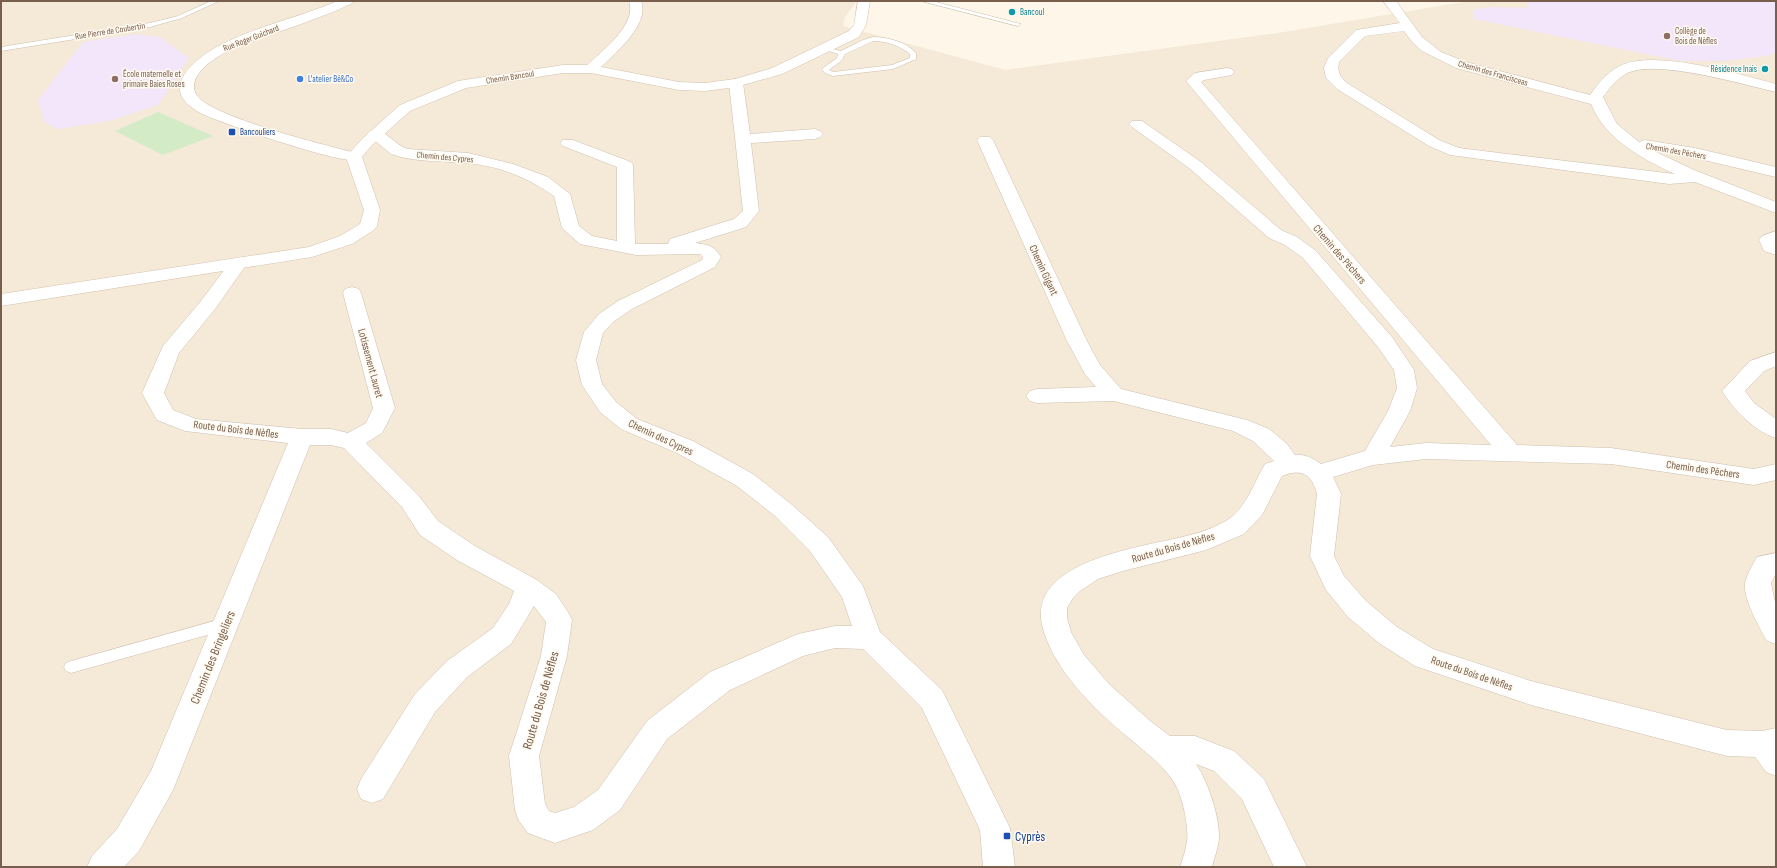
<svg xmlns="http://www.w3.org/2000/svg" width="1777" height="868" font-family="'Sofia Sans Condensed',sans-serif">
	<rect width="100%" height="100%" fill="#fdf6e9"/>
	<path fill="#f5e9d7" d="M1,1H857L845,17L843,26L1005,70L1284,32L1469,1H1776V867H1Z"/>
	<g fill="#f3e5fa">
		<path d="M1528,1H1772L1776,3V53L1766,56L1725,61H1680L1474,19L1473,10L1490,7L1527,8Z"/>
		<path d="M136,34L160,37L189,58L158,105L109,121L59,129L44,122L38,100L83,42Z"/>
	</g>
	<path fill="#d4ebc7" d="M158,112L213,136L163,155L115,131Z"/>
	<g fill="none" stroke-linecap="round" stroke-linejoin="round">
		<defs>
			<g id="service">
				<path d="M211,1H219L182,18L150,27L1,51V47L150,23L178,16Z"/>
				<path d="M921,1H932L1021,24L1018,26Z"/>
				<path d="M873,37C888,37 906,42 916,53V59L893,69L833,76L825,73L822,69L823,68L837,58L838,54L823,49V47L841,51L863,40ZM873,41C886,41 899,45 910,54V58L892,65L833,72L829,70L842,60L845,54Z"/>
				<path d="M225,618L230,620L232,624L230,628L225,630L71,673L66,671L64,667L66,663L71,661Z"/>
			</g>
			<g id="minor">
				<path d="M337,1H353L351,4C329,14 307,22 284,30C265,36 247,41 230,50C216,57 186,75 196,94C206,116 332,147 360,154L362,157L360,160C342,165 234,127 212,118C202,114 191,109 184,100C178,93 179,83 184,75C210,35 294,21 337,1Z"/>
				<path d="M629,1H641C651,26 611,56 596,72H586L584,69L586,66C601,52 638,24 629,1Z"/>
				<path d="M1383,1H1396L1422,37L1441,52L1466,62L1590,95C1599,82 1609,70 1624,64C1662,51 1737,74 1776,84V92C1741,84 1666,62 1633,71C1620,74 1610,87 1603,97L1617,124L1639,142L1645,140L1695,148L1776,167V177L1695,158L1654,151L1694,170L1776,202V213L1695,182L1669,184L1450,155L1429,146L1337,89L1326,78L1324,68L1328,58L1356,30L1400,23ZM1404,31L1413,43L1422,51L1456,68L1591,104C1606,140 1641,158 1675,174L1483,151L1459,148L1439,140L1347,83C1340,77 1337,72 1339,62L1365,36Z"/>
				<path d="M1227,68L1232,69L1234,72L1232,75L1204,80L1201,82L1517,445L1611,448L1754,469L1776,464V480L1754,485L1611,464L1426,459L1373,465L1333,477L1341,494L1334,556L1344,576L1366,601L1397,627L1433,649L1531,681L1727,730L1762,731L1776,728V776L1766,772L1755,757L1727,756L1531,705L1415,666L1379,643L1348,617L1326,590L1310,556L1317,494C1312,474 1301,468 1282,476L1262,515L1244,534L1206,550L1123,571L1098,579L1080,591L1073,598L1067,608V618L1071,632L1084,655L1110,685L1149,720L1170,736H1195L1234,751L1264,779L1307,867H1274L1242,799L1214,771L1196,764C1208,782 1220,817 1219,839C1218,849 1214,858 1212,867H1180C1183,858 1186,850 1187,841C1189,828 1183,800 1177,788C1167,767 1146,753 1129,738C1094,709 1053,670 1042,625C1028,558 1148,547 1190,535C1203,532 1215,527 1226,521C1247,508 1253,484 1265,464L1274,461L1253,441L1233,431L1114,401L1037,403L1030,401L1026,396L1030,391L1037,389L1096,387L1085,374L1067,341L977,140L980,137H990L993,140L1087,341L1100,365L1121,389L1247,420L1269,429L1287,444L1295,455C1305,454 1312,458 1321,464L1365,451L1388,411L1397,388L1394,370L1378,347L1303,258L1285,245L1269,238L1189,168L1132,127L1129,124L1132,121H1142L1201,162L1281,230L1297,237L1315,250L1392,337L1414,370L1417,388L1410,411L1390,447L1426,443L1491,445L1186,81L1195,73Z"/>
				<path d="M736,79L741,80L743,83L750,134L815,129L820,131L823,134L820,137L815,139L751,143L759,211L746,227L695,243C709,245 713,245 721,257L715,267L632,309L613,322L603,333L596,360L602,384L616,402L637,419L693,441L753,474L791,504L828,537L863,586L880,632L942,690L1010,828L1015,867H983L980,830L922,708L863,649L835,648L803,656L730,690L667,739L620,810L593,830L555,843L528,833L519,821L515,810L509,756L541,656L546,622L534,606L511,644L467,677L435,712L383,799L372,803L361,799L357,789L361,779L415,694L447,661L493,628L509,604L514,591L457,560L420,535L402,507L344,448L331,445H310L173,790L139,851L124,867H87L92,856L117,829L151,771L288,443L185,431L157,420L142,393L163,346L201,301L231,261L237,260L243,261L246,265L215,309L179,353L164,393L173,410L196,419L302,429H331L348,433L366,423L373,408L343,293L345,289L352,287L359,289L361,293L395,408L382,433L366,443L418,495L438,521L475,546L537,580L556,594L568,612L572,620L567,656L539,756L545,804L549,811L555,813L574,807L598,790L647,721L710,672L798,634L835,626H852L842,597L810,551L775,516L737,486L677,453L621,429L600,412L582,385L576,360L584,332L599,314L618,301L702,260L703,257L700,254L636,255L580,244L562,228L554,196C529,178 497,165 466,163C445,161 422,162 401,157L391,154L367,134L370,131C385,127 394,145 408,149L468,153L513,164L548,177L570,194L579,226L592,236L617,241V167L563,146L560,143L563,140H573L631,162L633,165L635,244H668L670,239L734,219L743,211L729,83L731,80Z"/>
				<path d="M1776,231V255L1764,251L1759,240L1762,236Z"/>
				<path d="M1776,352V366L1764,371L1745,391L1754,403L1776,419V438C1754,431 1734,410 1722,391L1750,361Z"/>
				<path d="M1776,553V573L1771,583L1776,607V644L1767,641C1759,627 1743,598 1745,583C1747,574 1753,564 1757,557Z"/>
			</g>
			<path id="secondary" d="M858,1H870L866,25L859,37L782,74L736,87L705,91L679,90L591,73H563L466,88L410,111L372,145L362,157L380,210L377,226L374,230L352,244L312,257L1,306V294L309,247L340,236L360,224L364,210L346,157L362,139L400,105L458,81L563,65H591L679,82L705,83L735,79L772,68L849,31L854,25Z"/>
		</defs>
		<use href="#service" stroke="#cfbfae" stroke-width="1"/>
		<use href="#minor" stroke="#cfbfae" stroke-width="1"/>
		<use href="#secondary" stroke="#d5c1ae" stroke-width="1"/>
		<use href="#service" fill="#fff" fill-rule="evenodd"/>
		<use href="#minor" fill="#fff" fill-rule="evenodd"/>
		<use href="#secondary" fill="#fff" fill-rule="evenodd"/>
	</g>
	<g fill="#0f9aa8" stroke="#fffaf0" stroke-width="1.5">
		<circle cx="1012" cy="12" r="4"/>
		<circle cx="1765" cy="69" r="4"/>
	</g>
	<g fill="#8d6e63" stroke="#fffaf0" stroke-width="1.5">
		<circle cx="1667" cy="36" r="4"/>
		<circle cx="115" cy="79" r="4"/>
	</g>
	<circle fill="#3f7fe0" stroke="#fffaf0" stroke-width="1.5" cx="300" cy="79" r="4"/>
	<g fill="#1a4fb4" stroke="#fffaf0" stroke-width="1.5">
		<rect x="228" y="128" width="8" height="8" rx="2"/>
		<rect x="1003" y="832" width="8" height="8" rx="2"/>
	</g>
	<g text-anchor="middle" stroke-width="3" stroke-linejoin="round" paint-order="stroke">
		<g font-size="9" fill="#0d838f" stroke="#fffaf0" text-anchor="start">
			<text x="1020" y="15">Bancoul</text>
			<text x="1757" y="72" text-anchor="end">Résidence Inais</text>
		</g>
		<g font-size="9" fill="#785e4c" stroke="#fffaf0">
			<text transform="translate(110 31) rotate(-9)" y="3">Rue Pierre de Coubertin</text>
			<text transform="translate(251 38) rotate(-21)" y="3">Rue Roger Guichard</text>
			<text transform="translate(1493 73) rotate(16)" y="3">Chemin des Francisceas</text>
			<text transform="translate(510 77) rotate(-9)" y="3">Chemin Bancoul</text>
			<text transform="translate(1676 151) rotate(10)" y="3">Chemin des Pêchers</text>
			<text transform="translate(445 157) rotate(5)" y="3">Chemin des Cypres</text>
		</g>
		<g font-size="9" fill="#785e54" stroke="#fffaf0" text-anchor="start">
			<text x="1675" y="34">Collège de<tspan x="1675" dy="10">Bois de Nèfles</tspan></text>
			<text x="123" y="77">École maternelle et<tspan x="123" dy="10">primaire Baies Roses</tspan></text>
		</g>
		<g font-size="9" fill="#366cbe" stroke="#fffaf0" text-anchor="start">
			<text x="308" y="82">L'atelier Bê&amp;Co</text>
		</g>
		<g font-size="9" fill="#164399" stroke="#fffaf0" text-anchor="start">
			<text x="240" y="135">Bancouliers</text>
		</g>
		<g font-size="11" fill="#785e4c" stroke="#fffaf0">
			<text transform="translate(1340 254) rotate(49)" y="4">Chemin des Pêchers</text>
			<text transform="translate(1044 270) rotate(65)" y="4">Chemin Gigant</text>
			<text transform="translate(371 363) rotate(75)" y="4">Lotissement Lauret</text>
			<text transform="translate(236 429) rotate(7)" y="4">Route du Bois de Nèfles</text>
			<text transform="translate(661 437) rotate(25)" y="4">Chemin des Cypres</text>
			<text transform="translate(1703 469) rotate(8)" y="4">Chemin des Pêchers</text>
			<text transform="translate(1173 547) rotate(-16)" y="4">Route du Bois de Nèfles</text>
			<text transform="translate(1472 673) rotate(19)" y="4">Route du Bois de Nèfles</text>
		</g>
		<g font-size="13" fill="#785e4c" stroke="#fffaf0">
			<text transform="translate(212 657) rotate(-68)" y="5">Chemin des Bringeliers</text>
			<text transform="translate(540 700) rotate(-74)" y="5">Route du Bois de Nèfles</text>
		</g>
		<g font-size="13" fill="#164399" stroke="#fffaf0" text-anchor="start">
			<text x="1015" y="841">Cyprès</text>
		</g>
	</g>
	<rect width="1777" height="868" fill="none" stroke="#785e4c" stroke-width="4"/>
</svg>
